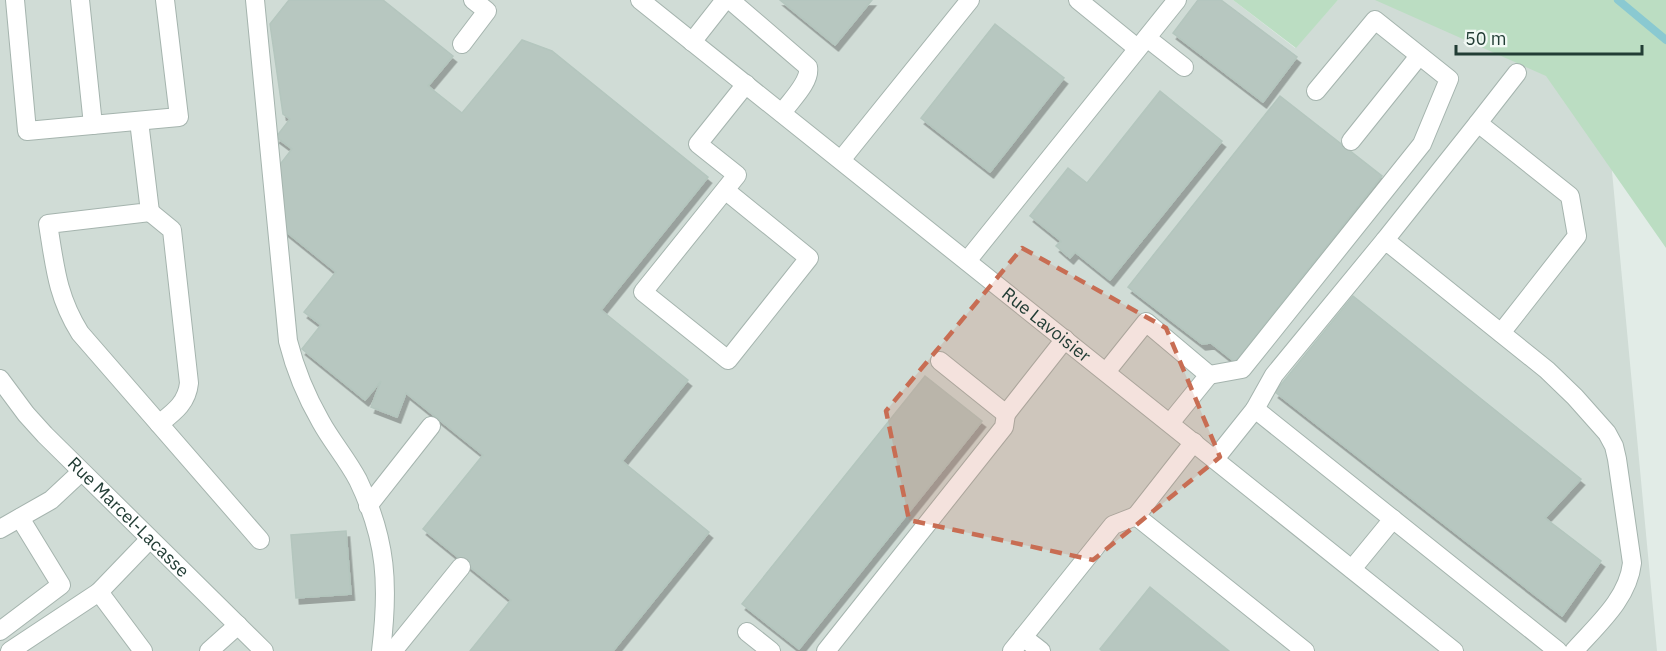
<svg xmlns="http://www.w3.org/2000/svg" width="1666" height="651" font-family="'IBM Plex Sans',sans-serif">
	<defs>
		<filter id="shadow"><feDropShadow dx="3.5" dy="6" stdDeviation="0" flood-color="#0004"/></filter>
	</defs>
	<rect width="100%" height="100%" fill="#e2ece7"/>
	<path fill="#d0dcd6" d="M0,0H1233L1295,48L1338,0H1432L1532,38L1610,150L1657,651H0Z"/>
	<g fill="#bbddc2">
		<path d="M1233,0H1338L1296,48Z"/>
		<path d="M1375,0H1666V248L1546,76Z"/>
	</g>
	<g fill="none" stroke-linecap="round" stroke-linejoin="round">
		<path stroke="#8ac9d1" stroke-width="8" d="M1618,0L1666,40"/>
	</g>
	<g fill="#b7c7c0" stroke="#b4c6be" stroke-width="1.5" filter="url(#shadow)">
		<path d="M289,0H383L453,56L428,86L462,113L522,40L552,51L708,177L601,310L688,380L622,461L709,532L613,651H470L511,600L423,529L483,455L406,393L397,417L371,407L381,381L365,400L302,349L321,325L304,312L336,272L283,229L275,171L292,149L276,137L290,119L283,114L270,24Z"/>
		<path d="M780,0H872L835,45Z"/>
		<path d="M1198,0H1221L1297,57L1263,102L1173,33Z"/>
		<path d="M995,24L1064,78L990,172L921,118Z"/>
		<path d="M1160,91L1222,141L1110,280L1075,252L1070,258L1056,246L1061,241L1030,216L1068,168L1087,183Z"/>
		<path d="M1280,96L1382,176L1235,362L1211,343L1202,344L1128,287Z"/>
		<path d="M1353,296L1581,479L1545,518L1601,561L1562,616L1275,392Z"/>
		<path d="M925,376L982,421L799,649L742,604Z"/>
		<path d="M346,531L351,594L296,598L291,535Z"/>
		<path d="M1150,587L1229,651H1102L1100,649Z"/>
	</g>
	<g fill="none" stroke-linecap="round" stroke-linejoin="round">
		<defs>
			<g id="minor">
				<path d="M15,0L27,131L179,117L165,0"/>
				<path d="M80,0L93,125"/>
				<path d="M255,0L288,341C295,369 306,396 321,422C332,442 347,459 358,480C387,540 389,586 381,651"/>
				<path id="s1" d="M640,0L1454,651"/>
				<path d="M730,0L808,67C811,82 790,101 782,113"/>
				<path d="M1078,0L1137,48"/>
				<path d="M1147,38L1184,67"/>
				<path d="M692,42L725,0"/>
				<path d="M462,44L487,11L473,0"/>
				<path d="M139,121L150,212L48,224C55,267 57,296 80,333L260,540"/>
				<path d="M1478,123L1517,73"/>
				<path d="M1351,141L1419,56"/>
				<path d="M841,160L970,0"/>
				<path d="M725,190L809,258L728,360L643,292L737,175L698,144L746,84"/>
				<path d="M150,212L172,230L189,383C187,403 174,412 159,424"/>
				<path d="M1385,240L1478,123L1570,196L1577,236L1501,333"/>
				<path d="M967,261L1177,0"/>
				<path d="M940,361L1006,414L1065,339"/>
				<path d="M1106,372L1146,322L1209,375L1170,423"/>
				<path d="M1209,375L1242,369L1422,144L1449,79L1375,20L1316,91"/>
				<path id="s2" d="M0,379L26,414L45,435L264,651"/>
				<path d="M1255,409L1274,375L1385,240L1547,370L1575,397L1607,433L1614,446L1617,459L1632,563C1628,599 1597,625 1574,651"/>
				<path d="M1194,442L1136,516L1305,651"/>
				<path d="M1215,459L1255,409L1558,651"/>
				<path d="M368,506L431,426"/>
				<path d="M0,529L51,500L81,472"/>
				<path d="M1352,569L1393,519"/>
				<path d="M0,631L61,585L20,518"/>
				<path d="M747,632L771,651"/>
				<path d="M1023,637L1041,651"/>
				<path d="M10,651L99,592"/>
				<path d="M143,651L99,592L149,540"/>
				<path d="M209,651L238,625"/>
				<path d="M393,651L461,567"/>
				<path d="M826,651L1004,427L1006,414"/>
				<path d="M1012,651L1113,525L1136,516"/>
			</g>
		</defs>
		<use href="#minor" stroke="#a5b4ae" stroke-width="20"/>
		<use href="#minor" stroke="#fff" stroke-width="18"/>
	</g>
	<path fill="#c86d53" fill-opacity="0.2" stroke="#c86d53" stroke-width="4.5" stroke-dasharray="12 8" stroke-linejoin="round" d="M1022,248L1166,328L1220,457L1093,560L909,520L886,411Z"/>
	<g text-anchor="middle" stroke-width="6" stroke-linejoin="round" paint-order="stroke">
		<g font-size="18" fill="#223d35" stroke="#f2f9f5">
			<text dy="6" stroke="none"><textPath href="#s1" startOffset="520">Rue Lavoisier</textPath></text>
			<text dy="6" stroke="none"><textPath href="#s2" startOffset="189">Rue Marcel-Lacasse</textPath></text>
		</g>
	</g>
	<path d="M1456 45v9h186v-9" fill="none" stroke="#223d35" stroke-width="3"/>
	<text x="1465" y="45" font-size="18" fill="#223d35" stroke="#f2f9f5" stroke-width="4.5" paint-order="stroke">50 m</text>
</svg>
